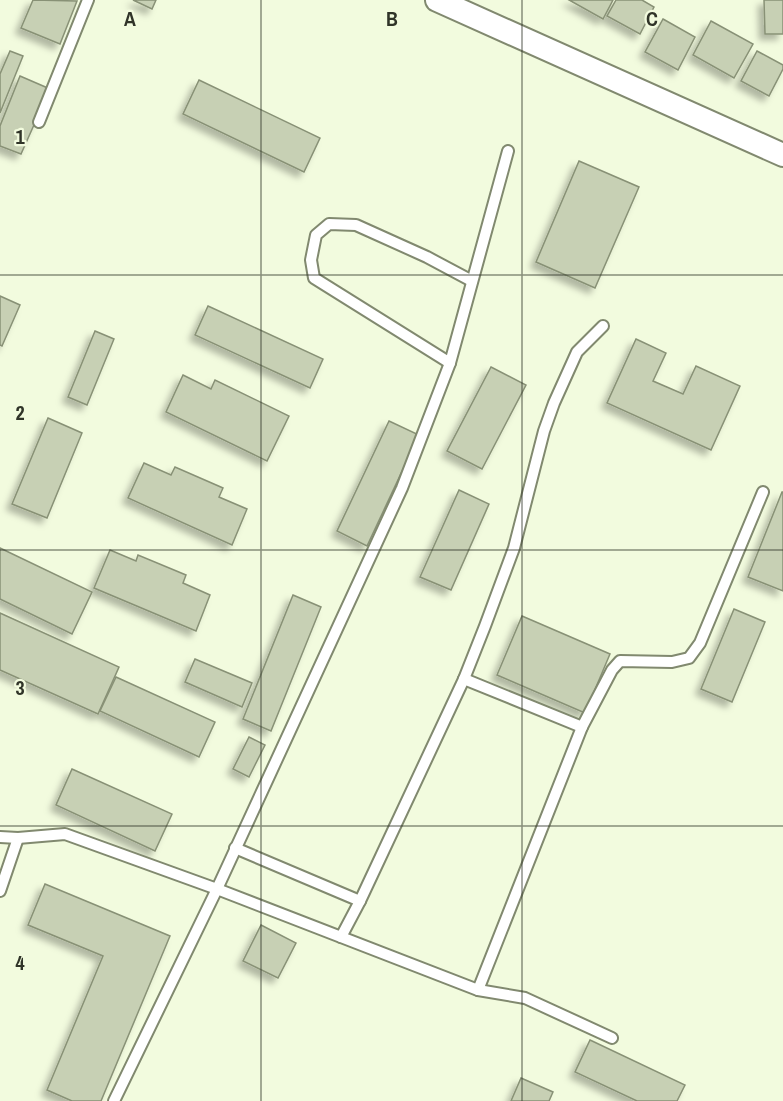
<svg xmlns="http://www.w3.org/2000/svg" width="783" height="1101" font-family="'Archivo Narrow',sans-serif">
	<defs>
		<filter id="shadow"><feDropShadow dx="-5.5" dy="5.5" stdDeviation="3" flood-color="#0004"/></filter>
	</defs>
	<rect width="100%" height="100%" fill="#f2fbde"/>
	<g fill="#c7d0b4" stroke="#889176" stroke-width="1.5" filter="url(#shadow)">
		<path d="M33,0L77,1L60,44L21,28Z"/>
		<path d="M133,0H156L152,9Z"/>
		<path d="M569,0H613L603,19Z"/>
		<path d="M616,0H642L654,7L640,34L607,16Z"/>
		<path d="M764,0H783V34H765Z"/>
		<path d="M663,19L695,37L678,70L645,52Z"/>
		<path d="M711,21L753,44L734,78L693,55Z"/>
		<path d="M10,51L23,56L0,113V74Z"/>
		<path d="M757,51L783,65V69L769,96L741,81Z"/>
		<path d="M20,76L50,89L21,154L0,146V126Z"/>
		<path d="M199,80L320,138L304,172L183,114Z"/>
		<path d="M579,161L639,187L595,288L536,262Z"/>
		<path d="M0,296L20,305L2,346L0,345Z"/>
		<path d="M208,306L323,359L310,388L195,335Z"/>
		<path d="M95,331L114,339L87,405L68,397Z"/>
		<path d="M636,339L666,353L653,381L683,394L696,366L740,386L711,450L607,403Z"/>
		<path d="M491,367L526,385L482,469L447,451Z"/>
		<path d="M183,375L211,389L215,380L289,416L267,461L166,412Z"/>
		<path d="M48,418L82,433L47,518L12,504Z"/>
		<path d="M389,421L419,435L367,546L337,531Z"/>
		<path d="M144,463L171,475L175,467L223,488L219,497L247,509L232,545L128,498Z"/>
		<path d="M459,490L489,504L451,590L420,577Z"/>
		<path d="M782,492H783V591L748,577Z"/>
		<path d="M0,548L92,592L72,634L0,599Z"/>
		<path d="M110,550L136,561L138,555L186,575L183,583L210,595L196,631L94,588Z"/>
		<path d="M293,595L321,607L271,731L243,719Z"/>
		<path d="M734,609L765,622L732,702L701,689Z"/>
		<path d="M0,613L119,667L98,714L0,670Z"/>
		<path d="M522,616L610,654L585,713L497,675Z"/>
		<path d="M195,659L252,683L242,707L185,682Z"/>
		<path d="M116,677L215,722L199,757L100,711Z"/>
		<path d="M249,737L265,745L249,777L233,769Z"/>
		<path d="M72,769L172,814L155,851L56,805Z"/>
		<path d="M45,884L170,936L101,1101H72L47,1090L103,956L28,925Z"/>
		<path d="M261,925L296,943L278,978L243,961Z"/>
		<path d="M590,1040L685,1085L677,1101H637L575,1072Z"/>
		<path d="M521,1078L553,1092L549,1101H511Z"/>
	</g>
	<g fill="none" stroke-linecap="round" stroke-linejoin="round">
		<defs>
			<g id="lane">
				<path d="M39,122L88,0"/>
				<path d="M450,363L314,278L311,260L316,235L329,224L356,225L427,257L472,281"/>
				<path d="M464,679L582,727"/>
				<path d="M0,837L18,838L65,834L217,889L478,990L525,998L612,1038"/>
				<path d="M235,848L360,901"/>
				<path d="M0,891L18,838"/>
				<path d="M341,937L360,901L464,679L485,626L514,548L544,431L554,403L577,352L603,326"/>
				<path d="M478,990L582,727L612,670L620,661L672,662L689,658L700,643L763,492"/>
				<path d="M114,1101L217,889L402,488L450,363L508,151"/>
			</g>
			<path id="street" d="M437,0L783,155"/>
		</defs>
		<use href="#lane" stroke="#81896f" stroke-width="14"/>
		<use href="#street" stroke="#81896f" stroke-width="26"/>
		<use href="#lane" stroke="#fff" stroke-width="10"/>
		<use href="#street" stroke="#fff" stroke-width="22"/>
	</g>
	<path fill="none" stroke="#303428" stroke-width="1.5" stroke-opacity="0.55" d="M261,0V1101M522,0V1101M0,275H783M0,550H783M0,826H783"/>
	<g font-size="20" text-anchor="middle" font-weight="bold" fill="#303428" stroke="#f2fbde" stroke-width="4.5" stroke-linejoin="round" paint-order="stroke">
		<text x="130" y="26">A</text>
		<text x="392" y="26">B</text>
		<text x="652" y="26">C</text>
		<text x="20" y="144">1</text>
		<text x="20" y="420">2</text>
		<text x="20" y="695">3</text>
		<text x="20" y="970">4</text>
	</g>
</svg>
